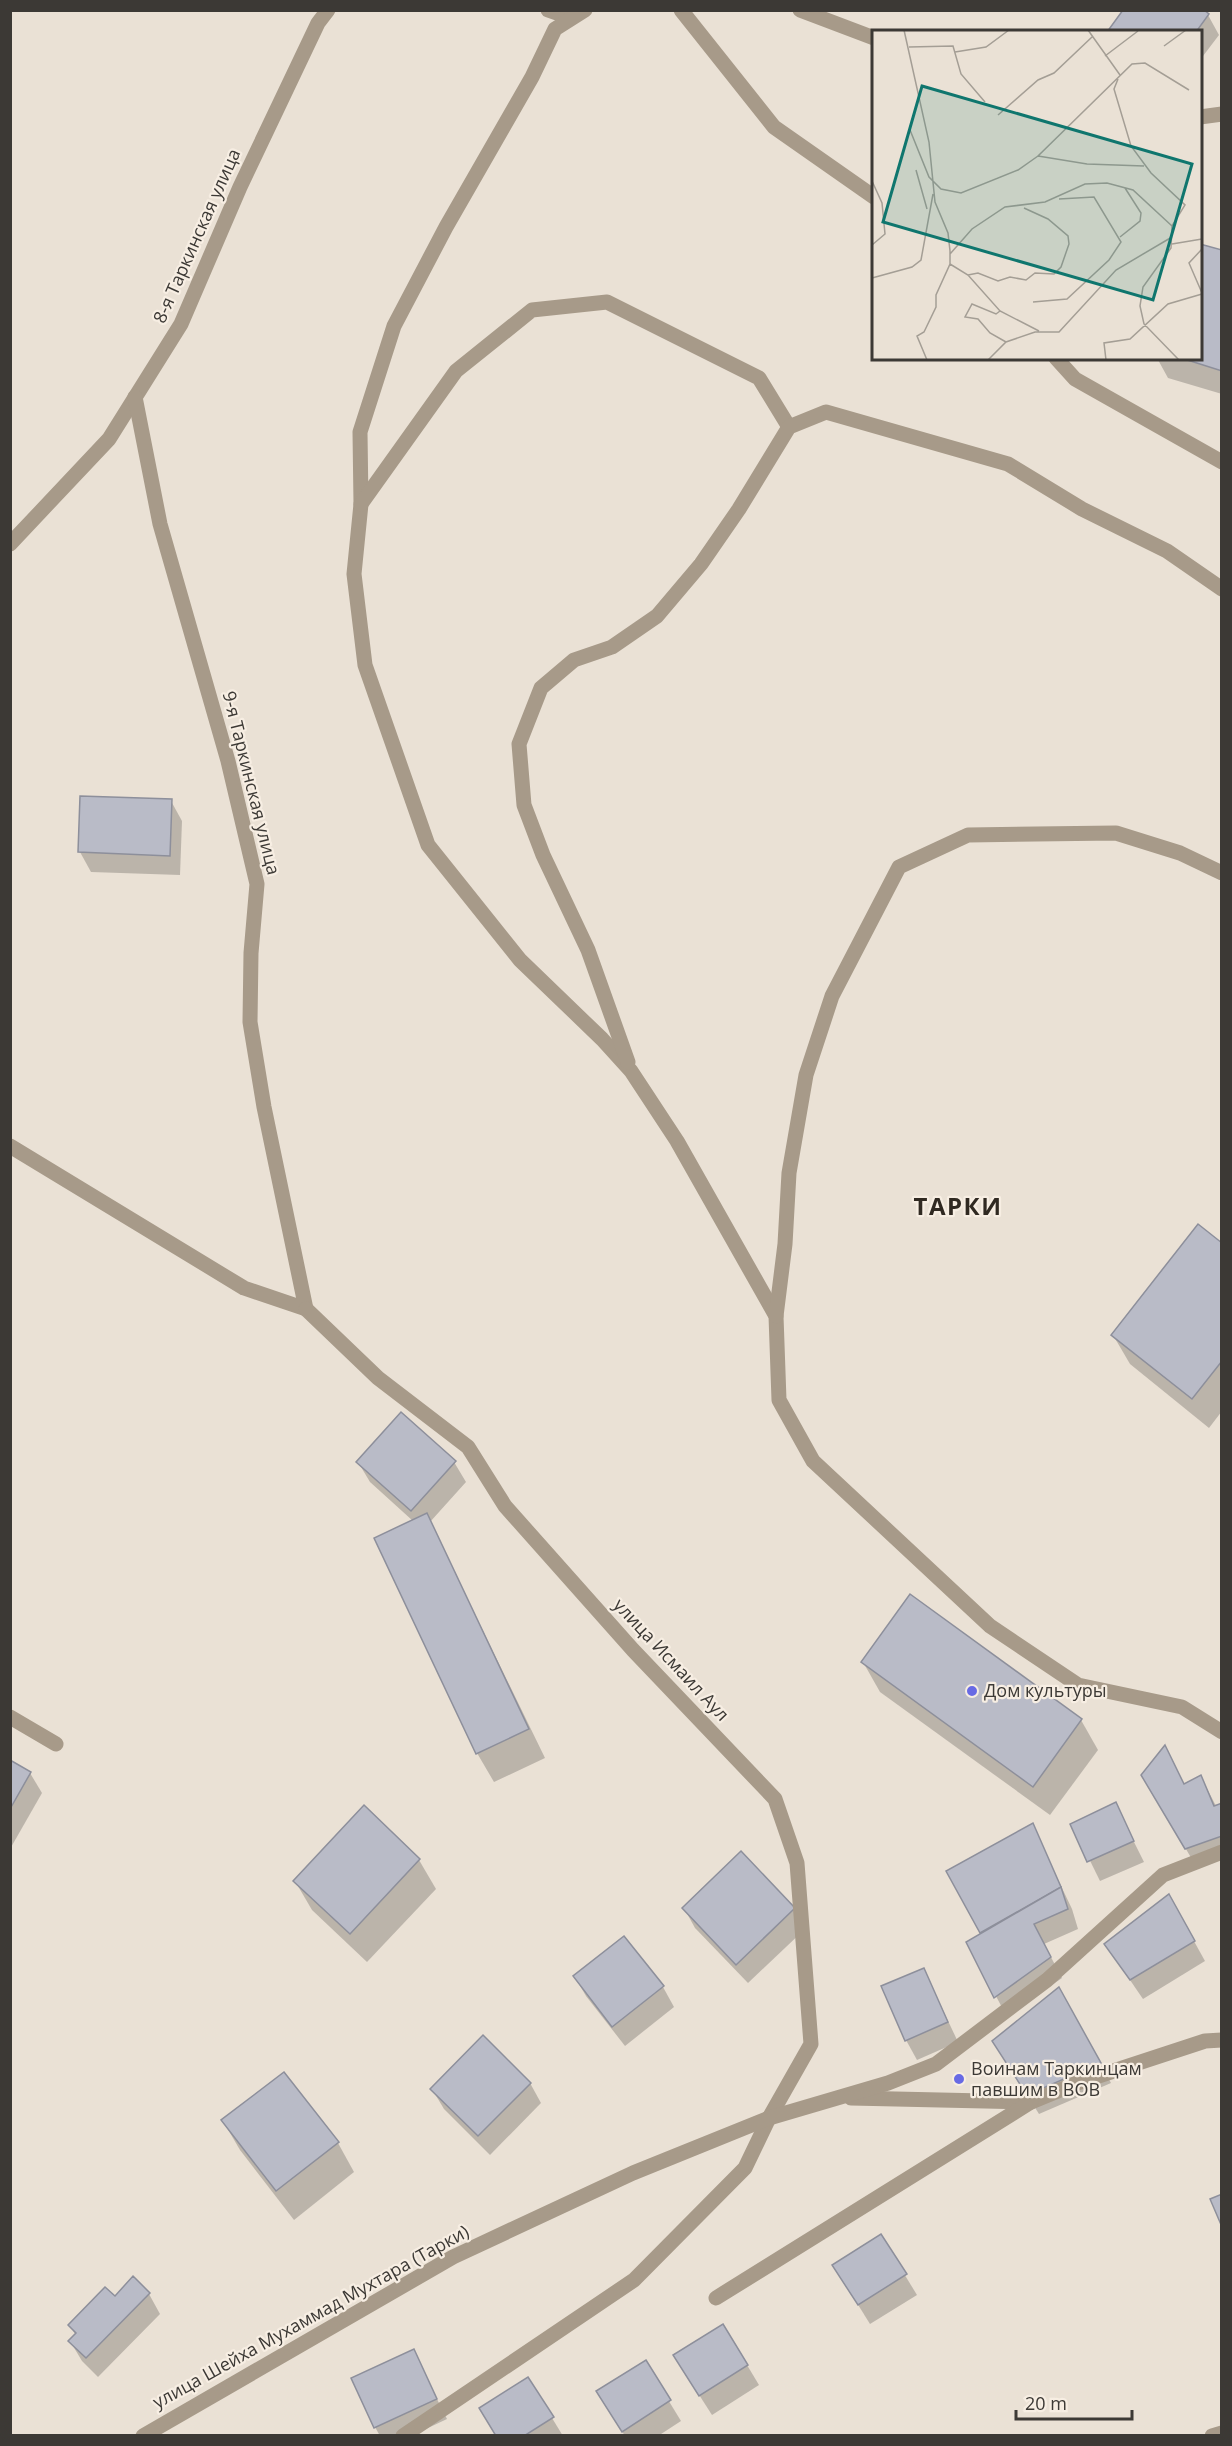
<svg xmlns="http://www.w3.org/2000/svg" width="1232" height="2446" font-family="'Open Sans',sans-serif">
	<rect width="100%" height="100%" fill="#eae1d5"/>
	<g fill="#0003">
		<path d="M1208,15L1219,35L1200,60V32H1109Z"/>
		<path d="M1222,252V394L1168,378L1157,358H1200Z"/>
		<path d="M171,801L182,821L180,875L91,872L80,852Z"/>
		<path d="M1222,1245V1411L1209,1428L1130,1364L1113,1335Z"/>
		<path d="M358,1462H454L466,1482L430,1522L545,1758L494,1782L477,1753L413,1521L370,1482Z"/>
		<path d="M910,1596L1081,1720L1098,1750L1050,1815L880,1692L863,1662Z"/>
		<path d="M1165,1748L1185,1785L1201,1777L1216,1806L1222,1804V1859L1197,1868L1143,1775Z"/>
		<path d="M10,1762L30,1773L42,1793L10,1849Z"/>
		<path d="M1115,1804L1144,1862L1100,1881L1072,1824Z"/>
		<path d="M1032,1825L1072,1909L1078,1929L1044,1944L1062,1978L1007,2017L968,1943L982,1934L948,1871Z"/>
		<path d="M419,1860L436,1889L367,1962L312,1910L295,1881Z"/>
		<path d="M684,1908L794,1909L805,1929L748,1983L695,1928Z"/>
		<path d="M1180,1916L1205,1961L1143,1999L1106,1945Z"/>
		<path d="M623,1938L663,1987L674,2007L625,2046L586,1996L575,1977Z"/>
		<path d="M924,1970L958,2042L917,2060L906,2040Z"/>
		<path d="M1058,1989L1111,2083L1039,2114L1006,2061Z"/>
		<path d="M284,2074L338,2143L354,2172L294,2220L240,2150L223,2121Z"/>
		<path d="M530,2083L541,2103L490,2155L444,2109L432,2089Z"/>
		<path d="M881,2236L917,2295L870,2324L834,2266Z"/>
		<path d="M133,2279L149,2294L160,2314L98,2377L82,2361L70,2341L76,2336L70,2325L115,2298Z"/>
		<path d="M413,2351L447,2419L411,2436H380L375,2427Z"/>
		<path d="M645,2362L681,2421L658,2436H625L609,2411Z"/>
		<path d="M747,2365L759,2385L712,2415L687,2376Z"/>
		<path d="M552,2418L563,2436H497Z"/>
	</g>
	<g fill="#b9bbc7" stroke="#8d8f9b" stroke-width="1.5">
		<path d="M1123,10H1204L1209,14L1196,32H1107Z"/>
		<path d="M1200,244L1222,250V371L1181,358H1200Z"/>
		<path d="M80,796L172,799L170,856L78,852Z"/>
		<path d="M1198,1224L1222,1243V1361L1192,1399L1111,1335Z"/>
		<path d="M401,1412L456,1461L411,1511L356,1462Z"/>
		<path d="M427,1513L529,1729L476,1754L374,1538Z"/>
		<path d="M910,1594L1082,1719L1033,1787L861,1662Z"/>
		<path d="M1165,1745L1184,1784L1201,1775L1214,1806L1222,1803V1836L1185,1849L1141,1775Z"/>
		<path d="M10,1760L31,1772L10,1809Z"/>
		<path d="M1116,1802L1134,1841L1087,1862L1070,1824Z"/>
		<path d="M364,1805L420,1859L350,1934L293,1881Z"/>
		<path d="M1033,1823L1061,1887L980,1933L946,1871Z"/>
		<path d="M741,1851L795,1908L736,1965L682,1908Z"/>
		<path d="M1061,1887L1068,1909L1034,1924L1051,1957L994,1998L966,1942Z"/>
		<path d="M1169,1894L1195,1941L1130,1980L1104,1944Z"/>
		<path d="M624,1936L664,1986L612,2027L573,1976Z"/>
		<path d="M924,1968L948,2022L905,2041L881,1986Z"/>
		<path d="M1059,1987L1101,2063L1027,2095L992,2041Z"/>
		<path d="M483,2035L531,2083L478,2136L430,2089Z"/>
		<path d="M284,2072L339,2142L276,2191L221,2120Z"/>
		<path d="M1222,2194V2227L1210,2199Z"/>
		<path d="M881,2234L907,2274L858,2305L832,2265Z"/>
		<path d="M133,2276L150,2293L86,2358L68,2341L76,2333L68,2325L105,2287L115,2296Z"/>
		<path d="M723,2324L748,2365L699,2396L673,2355Z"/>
		<path d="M414,2349L437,2399L374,2428L351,2378Z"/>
		<path d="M646,2360L671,2400L622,2432L596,2391Z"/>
		<path d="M528,2377L554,2417L524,2436H496L479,2408Z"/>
	</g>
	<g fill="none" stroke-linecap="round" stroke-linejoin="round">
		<g stroke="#a79a89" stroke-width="15">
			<path d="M548,10L571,18"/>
			<path d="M585,10L555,29L532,77L446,227L394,326L360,432L361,504L354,574L365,665L428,845L520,960L602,1039L631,1071L677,1141L776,1316L779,1400L813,1461L990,1626L1078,1685L1182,1707L1222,1732"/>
			<path d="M681,10L774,127L874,197"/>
			<path d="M800,10L874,38"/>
			<path d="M1200,117L1222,114"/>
			<path d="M1056,358L1075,379L1222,462"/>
			<path d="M361,504L456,371L532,310L607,302L759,378L789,427"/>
			<path d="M10,544L109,439L181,324L240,187L318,23L328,10"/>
			<path d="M628,1062L588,950L543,855L524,805L519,744L541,688L574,660L612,647L657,616L701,564L739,509L789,427L826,412L1008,464L1082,509L1167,551L1222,589"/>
			<path d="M10,1146L244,1288L306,1309L264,1107L250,1022L251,953L257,884L228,761L160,524L135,397"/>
			<path d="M306,1309L378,1378L468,1447L505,1506L633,1650L775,1799L797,1863L811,2044L769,2118L745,2168L634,2280L403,2436"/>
			<path d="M776,1316L785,1244L789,1173L806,1075L832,996L899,867L968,835L1116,833L1180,853L1222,873"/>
			<path d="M10,1717L56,1744"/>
			<path d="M851,2098L1031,2102L1077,2083L1205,2041L1222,2040"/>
			<path d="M716,2298L1031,2102"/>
			<path d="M143,2436L453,2257L633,2173L769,2118L888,2083L936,2064L1047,1980L1163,1875L1222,1852"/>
			<path d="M1212,2436L1222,2433"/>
		</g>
	</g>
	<g fill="#686ae4" stroke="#f7eee3" stroke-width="2">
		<circle cx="972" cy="1691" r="6"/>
		<circle cx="959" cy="2079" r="6"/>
	</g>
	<g text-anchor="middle" stroke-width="4.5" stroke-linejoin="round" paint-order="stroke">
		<g font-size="18" fill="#3c3935" stroke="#f7eee3">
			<text transform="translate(197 236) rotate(-66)" y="6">8-я Таркинская улица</text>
			<text transform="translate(251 783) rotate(76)" y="6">9-я Таркинская улица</text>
			<text transform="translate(671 1660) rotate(47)" y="6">улица Исмаил Аул</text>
			<text transform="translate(311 2317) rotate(-29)" y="6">улица Шейха Мухаммад Мухтара (Тарки)</text>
		</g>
		<g font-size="18" fill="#3c3935" stroke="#f7eee3" text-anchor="start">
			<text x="984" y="1697">Дом культуры</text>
			<text x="971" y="2075">Воинам Таркинцам<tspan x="971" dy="21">павшим в ВОВ</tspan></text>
		</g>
		<g font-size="24" font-weight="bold" letter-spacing="1.5" fill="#302921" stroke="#f7eee3">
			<text x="958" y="1215">ТАРКИ</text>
		</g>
	</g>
	<g transform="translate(872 30)">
		<rect width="330" height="330" fill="#eae1d5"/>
		<path fill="none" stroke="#a49e95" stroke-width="1.5" d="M32,0L57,112L63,172L76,203L78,221V234L64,265V277L52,302L45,306L55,330M216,0L248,45M292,16L314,0M37,17L81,16L89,44L113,72M83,22L114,17L137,0M233,26L266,1M246,49L242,59L259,116L279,143L313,175L300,196M126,85L166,50L182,43L220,7M38,100L57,147L69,159L89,163L146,140L166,126M272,136L215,134L166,126L260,34L273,33L317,60M44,140L55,179M0,151L10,173L13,204L0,215M248,207L268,191L269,183L253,158M300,214L330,209M330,219L317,233L330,263M78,224L100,199L133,177L173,172L213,154L235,153L261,160L300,196L299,218L271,257L268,276L272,294L307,330M78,234L96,245L128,281L167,301M96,245L106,243L126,251L138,247L154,250L163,243L182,244L189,237L197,214L196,206L176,189L152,178M0,248L40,237L49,230L61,164M161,272L195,269L237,230L249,212L222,167L187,169M128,281L124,284L100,274L93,287L106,289L118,303L134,312M116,330L134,312L163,302H187L244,240L300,207M234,330L232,313L258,309L296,274L330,264"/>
		<path fill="#0f766e" fill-opacity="0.15" stroke="#0f766e" stroke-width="3" d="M50,56L320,134L281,270L11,192Z"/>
		<rect width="330" height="330" fill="none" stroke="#3c3935" stroke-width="3"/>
	</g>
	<rect width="1232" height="2446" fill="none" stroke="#3c3935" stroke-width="24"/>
	<path d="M1016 2410v9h116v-9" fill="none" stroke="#3c3935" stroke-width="3"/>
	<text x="1025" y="2410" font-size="18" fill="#3c3935" stroke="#f7eee3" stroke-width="4.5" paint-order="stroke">20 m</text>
</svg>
